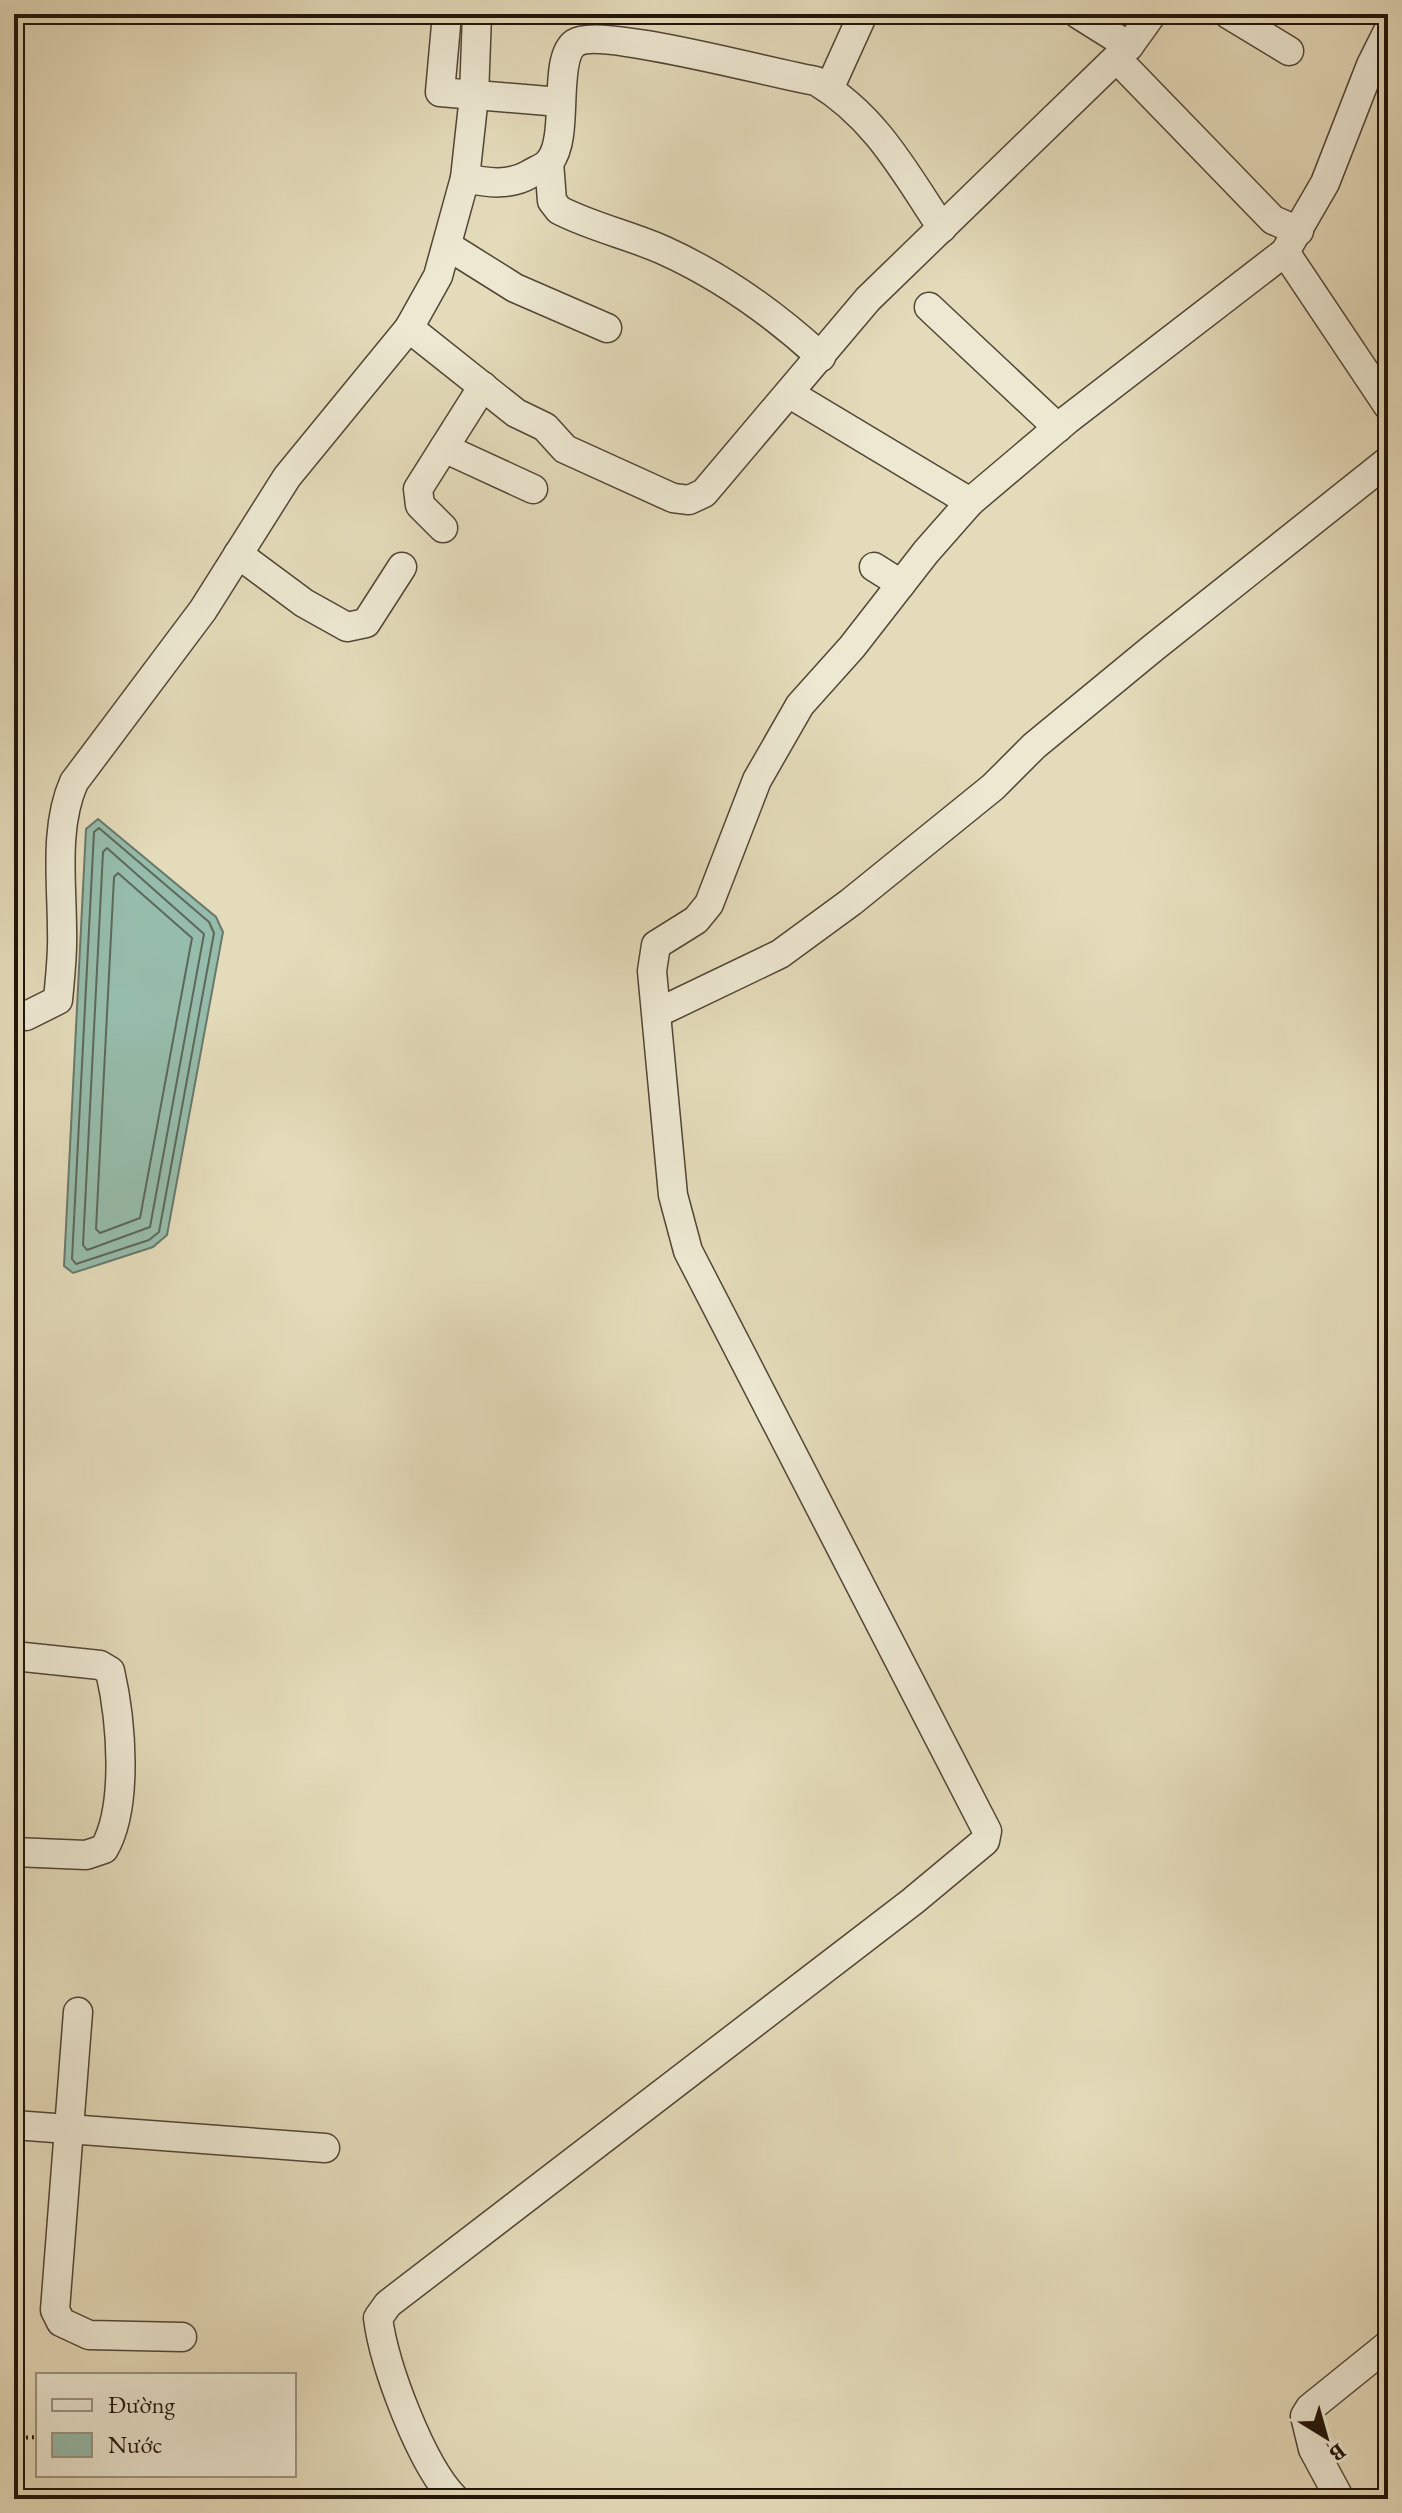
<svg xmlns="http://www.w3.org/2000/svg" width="1402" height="2513" font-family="'EB Garamond',serif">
	<rect width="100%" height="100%" fill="#e4dbba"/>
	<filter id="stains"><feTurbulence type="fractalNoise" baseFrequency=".0025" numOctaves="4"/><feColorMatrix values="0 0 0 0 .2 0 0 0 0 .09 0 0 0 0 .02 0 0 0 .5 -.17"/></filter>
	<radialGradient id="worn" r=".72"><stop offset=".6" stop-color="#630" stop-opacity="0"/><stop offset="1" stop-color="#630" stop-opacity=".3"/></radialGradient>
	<path fill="#96bcab" stroke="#68796b" stroke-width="2" d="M98,819L216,917L223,932L167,1235L153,1247L73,1273L64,1266L86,829Z"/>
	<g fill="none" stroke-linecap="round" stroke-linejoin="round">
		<g stroke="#5c685a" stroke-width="2">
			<path d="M99,828L209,922L214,933L159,1232L149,1240L76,1264L72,1259L94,832Z"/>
			<path d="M107,848L204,934L150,1227L87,1250L83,1245L103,852Z"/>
			<path d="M118,873L192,938L140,1218L100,1233L96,1229L114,877Z"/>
		</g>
		<defs>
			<g id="minor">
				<path d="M447,14L440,92L560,102"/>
				<path d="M1078,14L1129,46"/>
				<path d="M1228,14L1289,51"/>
				<path d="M1117,59L1273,220L1299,231"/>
				<path d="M829,89L863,14"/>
				<path d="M549,162L552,201L559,210C592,227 629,235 663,250C723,277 773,313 821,357"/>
				<path d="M465,178C487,183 510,186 530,174C536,170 546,167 550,161C570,136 552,59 575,43C600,26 776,75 816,81C876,117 904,171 942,228"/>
				<path d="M448,246L515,288L607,328"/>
				<path d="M1285,252L1388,406"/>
				<path d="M929,307L1058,428"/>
				<path d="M409,328L516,413L545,427L565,449L673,498L689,500L704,493L868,299L1129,46L1152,14"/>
				<path d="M790,394L970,502"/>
				<path d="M444,448L533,489"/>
				<path d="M443,528L420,505L418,489L483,386"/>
				<path d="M238,554L304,603L347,627L366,623L402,567"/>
				<path d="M874,567L901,584"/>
				<path d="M657,1013L780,954L851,902L993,787L1034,746L1153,648L1388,461"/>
				<path d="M26,1016L58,1000C60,977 63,954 62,931C62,882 54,827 74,782L203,610L287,477L409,328L438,276L465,178L474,96L477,14"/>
				<path d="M14,1656L100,1665L110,1671C121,1719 129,1806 104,1849L86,1855L14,1852"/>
				<path d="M78,2012L55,2310L61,2322L89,2335L182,2337"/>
				<path d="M14,2125L325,2148"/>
				<path d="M455,2499C421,2465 384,2365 378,2318L388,2304L913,1901L985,1841L987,1831L688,1251L673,1195L652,971L656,945L696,920L709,904L757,780L800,705L852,647L926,552L970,502L1067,420L1285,252L1325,183L1371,65L1388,31"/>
				<path d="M1340,2499L1313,2449L1305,2416L1310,2408L1388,2345"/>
			</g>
		</defs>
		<use href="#minor" stroke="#524636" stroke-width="31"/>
		<path stroke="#22150a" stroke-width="4" stroke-dasharray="2 4" stroke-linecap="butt" d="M14,2438L38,2437"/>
		<use href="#minor" stroke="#ede8d2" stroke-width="28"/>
	</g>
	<rect width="1402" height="2513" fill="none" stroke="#e4dbba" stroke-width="48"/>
	<rect x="16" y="16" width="1370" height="2481" fill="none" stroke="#22150a" stroke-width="4"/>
	<rect x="24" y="24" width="1354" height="2465" fill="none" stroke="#22150a" stroke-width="2"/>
	<rect x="36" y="2373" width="260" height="104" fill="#ede8d2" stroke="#9c9482" stroke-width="2"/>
	<rect x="52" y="2399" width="40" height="12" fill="#ede8d2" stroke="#9c9482" stroke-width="2"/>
	<text x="108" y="2413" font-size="24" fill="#22150a">Đường</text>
	<rect x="52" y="2433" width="40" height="24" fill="#96bcab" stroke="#9c9482" stroke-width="2"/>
	<text x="108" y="2453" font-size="24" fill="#22150a">Nước</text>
	<g transform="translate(1326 2437) rotate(143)" stroke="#ede8d2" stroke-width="6" paint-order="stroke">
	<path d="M0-6L14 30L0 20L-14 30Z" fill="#22150a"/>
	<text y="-12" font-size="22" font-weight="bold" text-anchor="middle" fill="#22150a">B</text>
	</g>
	<rect width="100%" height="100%" filter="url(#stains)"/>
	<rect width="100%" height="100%" fill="url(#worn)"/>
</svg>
